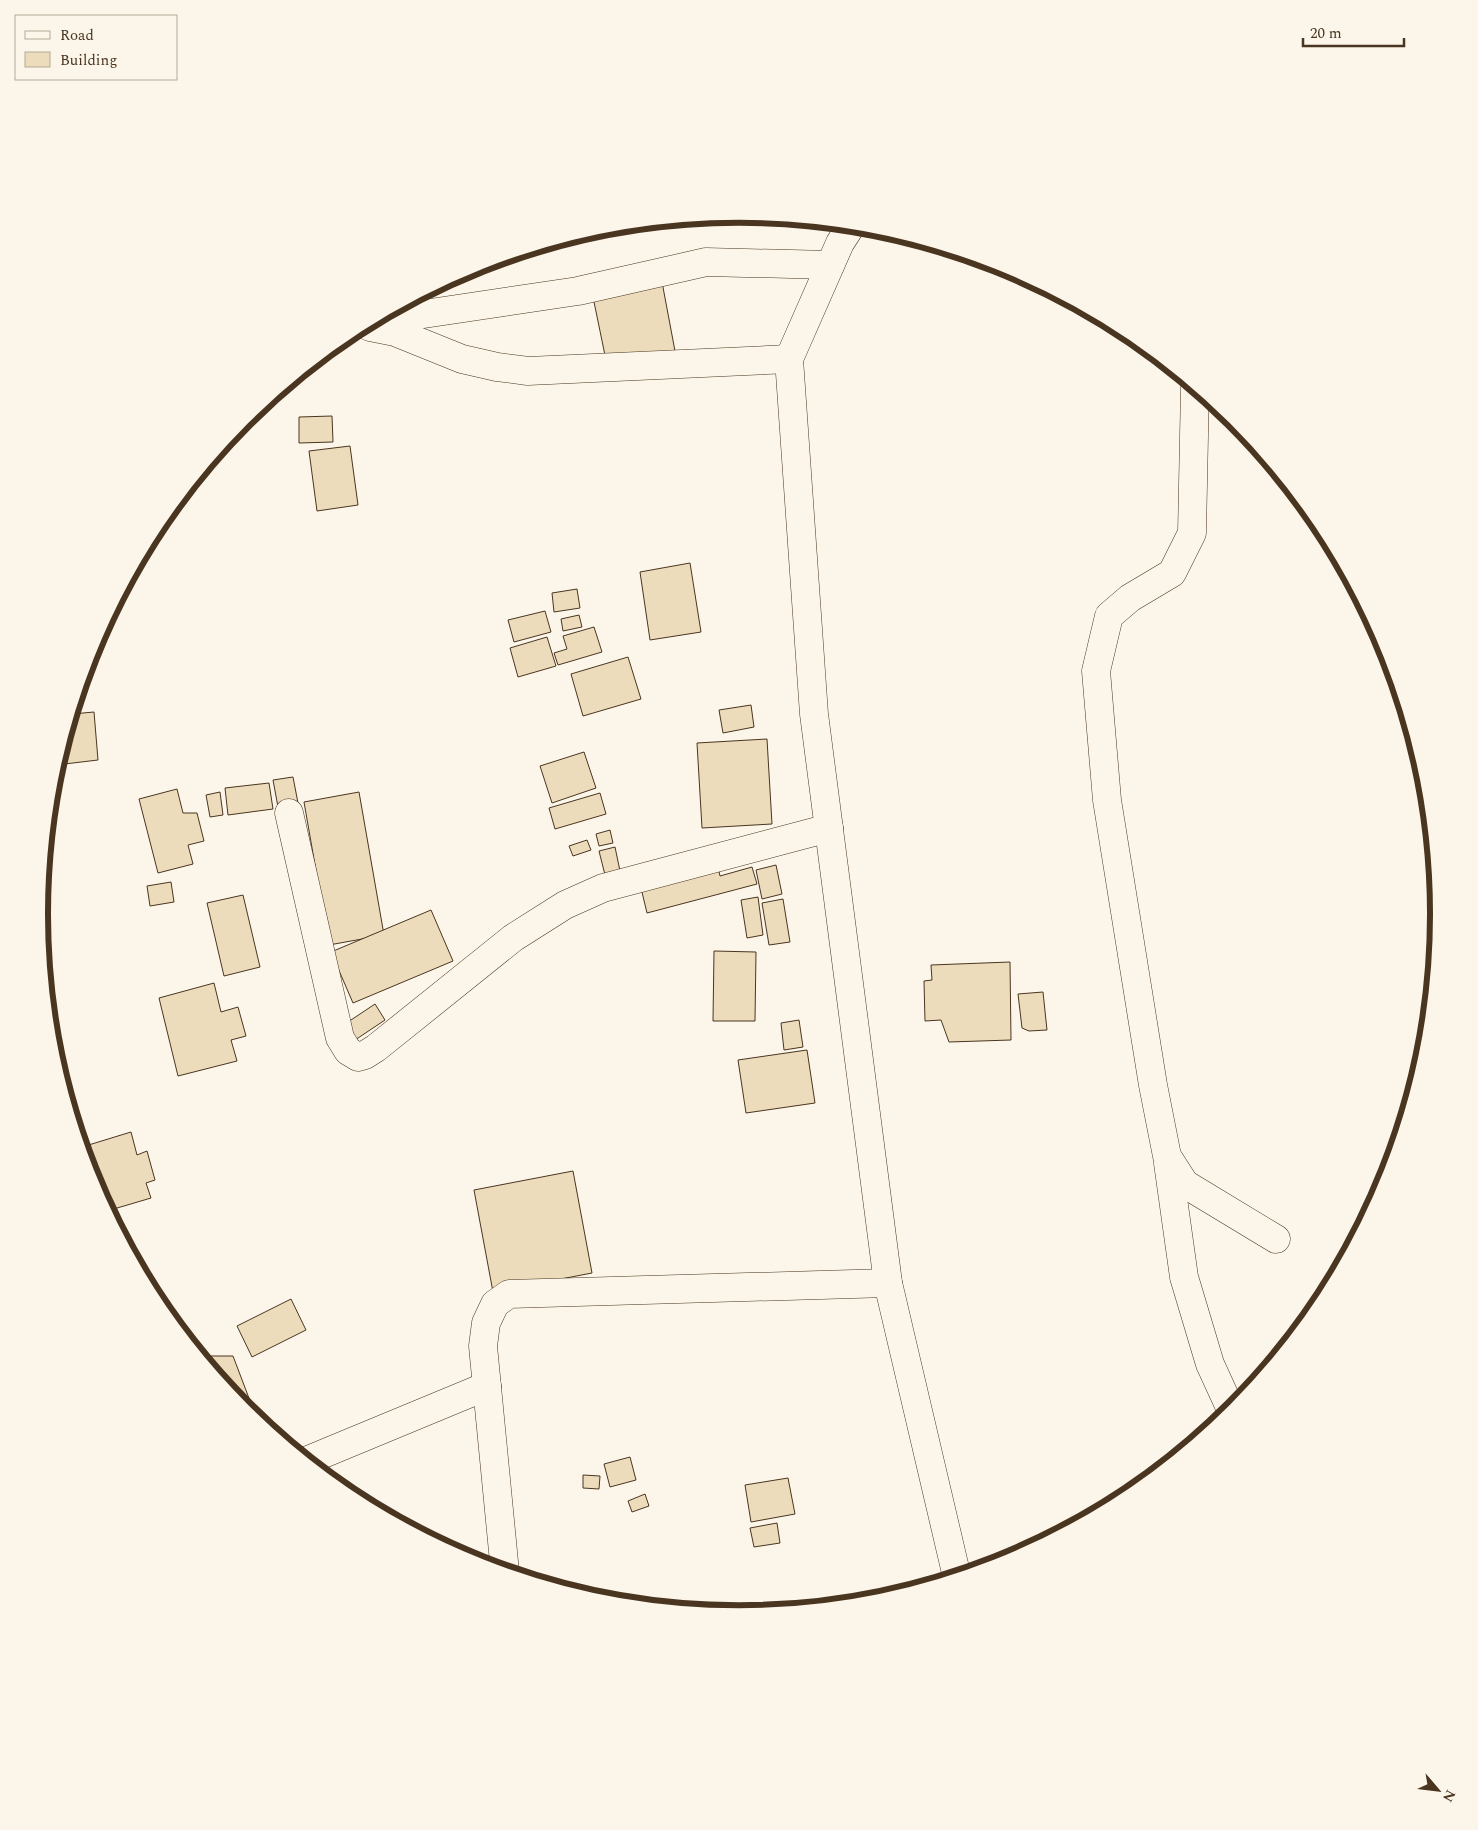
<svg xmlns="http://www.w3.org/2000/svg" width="1478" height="1830" font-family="Spectral,serif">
	<rect width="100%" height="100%" fill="#fbf6e9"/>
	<g fill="#ecdcbc" stroke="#4a3520">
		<path d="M662,282L675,351L607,365L593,297Z"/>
		<path d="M332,416L333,442L299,443V417Z"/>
		<path d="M350,446L358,505L317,511L309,451Z"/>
		<path d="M690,563L701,632L650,640L640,572Z"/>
		<path d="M577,589L580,608L554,612L552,593Z"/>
		<path d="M545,611L551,632L514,642L508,620Z"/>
		<path d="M579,615L582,627L563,631L561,619Z"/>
		<path d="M594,627L602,652L558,665L554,653L567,649L563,636Z"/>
		<path d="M547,637L556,666L518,677L510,648Z"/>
		<path d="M628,657L641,699L583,716L571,674Z"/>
		<path d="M751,705L754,727L723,733L719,710Z"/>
		<path d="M94,712L98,760L56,765L72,714Z"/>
		<path d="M767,739L772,824L702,828L697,743Z"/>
		<path d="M584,752L596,788L552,803L540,766Z"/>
		<path d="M293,777L298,803L278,807L273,780Z"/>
		<path d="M269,783L273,809L228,815L225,788Z"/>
		<path d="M177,789L183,813H197L204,841L188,845L193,864L158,873L139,799Z"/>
		<path d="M220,792L223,815L210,817L206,795Z"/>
		<path d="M359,792L384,935L329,945L304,802Z"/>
		<path d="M600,793L606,814L555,829L549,808Z"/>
		<path d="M610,830L613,843L599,846L596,834Z"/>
		<path d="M587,840L591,850L573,856L569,846Z"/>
		<path d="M615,847L620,871L605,875L599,851Z"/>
		<path d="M776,865L782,894L762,899L756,870Z"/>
		<path d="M718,867L720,876L752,867L757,884L647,913L641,888Z"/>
		<path d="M171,882L174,902L150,906L147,886Z"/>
		<path d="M243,895L260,967L224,976L207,903Z"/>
		<path d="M758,897L763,935L747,938L741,900Z"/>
		<path d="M783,899L790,942L769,945L762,903Z"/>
		<path d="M431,910L453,961L353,1003L331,952Z"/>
		<path d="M714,951L756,952L755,1021H713Z"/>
		<path d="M1010,962L1011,1040L949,1042L941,1020L925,1021L924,981L932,980L931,965Z"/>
		<path d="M214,983L221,1012L238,1007L246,1036L231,1040L237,1061L178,1076L159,998Z"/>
		<path d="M1043,992L1047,1030L1029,1031L1022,1028L1018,994Z"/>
		<path d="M375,1004L385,1020L355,1040L345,1024Z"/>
		<path d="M799,1020L803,1047L784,1050L781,1023Z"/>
		<path d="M807,1050L815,1103L746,1113L738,1060Z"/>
		<path d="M131,1132L137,1155L147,1151L155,1180L146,1183L151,1198L107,1211L93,1185L82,1147Z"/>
		<path d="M573,1171L592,1273L493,1292L474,1190Z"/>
		<path d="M291,1299L306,1330L252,1357L237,1326Z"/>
		<path d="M199,1356H233L258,1422L244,1410Z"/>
		<path d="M630,1457L636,1480L610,1487L604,1464Z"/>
		<path d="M583,1475L600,1476L599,1489L583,1488Z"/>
		<path d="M788,1478L795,1514L751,1522L745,1485Z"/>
		<path d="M645,1494L649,1506L632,1512L628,1501Z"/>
		<path d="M777,1523L780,1543L754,1547L750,1528Z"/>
	</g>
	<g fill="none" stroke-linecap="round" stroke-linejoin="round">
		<defs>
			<g id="minor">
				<path d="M851,226L840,243L789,359L814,714L888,1283L957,1577"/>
				<path d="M370,322L578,291L706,262L830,265"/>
				<path d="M370,327L395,332L462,359L497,367L528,371L789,359"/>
				<path d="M1195,388L1192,533L1172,573L1130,598L1109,616L1096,671L1107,800L1153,1085L1167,1156L1185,1184L1276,1239"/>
				<path d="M289,813L340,1038L348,1051L358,1057L365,1055L376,1048L513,938L565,905L603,888L829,828"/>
				<path d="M1168,1163L1184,1277L1210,1364L1232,1412"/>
				<path d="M306,1461L487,1386"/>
				<path d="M505,1572L483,1346L486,1323L495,1304L509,1294L888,1283"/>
			</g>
		</defs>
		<use href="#minor" stroke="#4a3520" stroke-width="29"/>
		<use href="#minor" stroke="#fbf6e9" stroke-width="28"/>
	</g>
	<path d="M0 0H1478V1830H0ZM48 914a691 691 0 1 1 1382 0a691 691 0 1 1-1382 0Z" fill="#fbf6e9" fill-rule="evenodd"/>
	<path fill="none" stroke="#4a3520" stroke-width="6" d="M48 914a691 691 0 1 1 1382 0a691 691 0 1 1-1382 0Z"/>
	<rect x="15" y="15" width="162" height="65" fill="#fbf6e9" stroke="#b4a999"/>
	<rect x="25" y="31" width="25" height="8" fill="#fbf6e9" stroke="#b4a999"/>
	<text x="60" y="40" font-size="15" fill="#4a3520">Road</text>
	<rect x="25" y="52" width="25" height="15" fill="#ecdcbc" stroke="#b4a999"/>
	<text x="60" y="65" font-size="15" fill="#4a3520">Building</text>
	<g transform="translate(1438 1790) rotate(118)" stroke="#fbf6e9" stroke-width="4" paint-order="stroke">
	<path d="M0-4L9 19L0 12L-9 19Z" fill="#4a3520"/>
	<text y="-8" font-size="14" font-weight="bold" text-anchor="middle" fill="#4a3520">N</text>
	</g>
	<path d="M1303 38v8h101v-8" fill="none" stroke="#4a3520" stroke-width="2.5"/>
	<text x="1310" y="38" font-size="15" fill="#4a3520" stroke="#fbf6e9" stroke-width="4" paint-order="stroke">20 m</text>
</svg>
